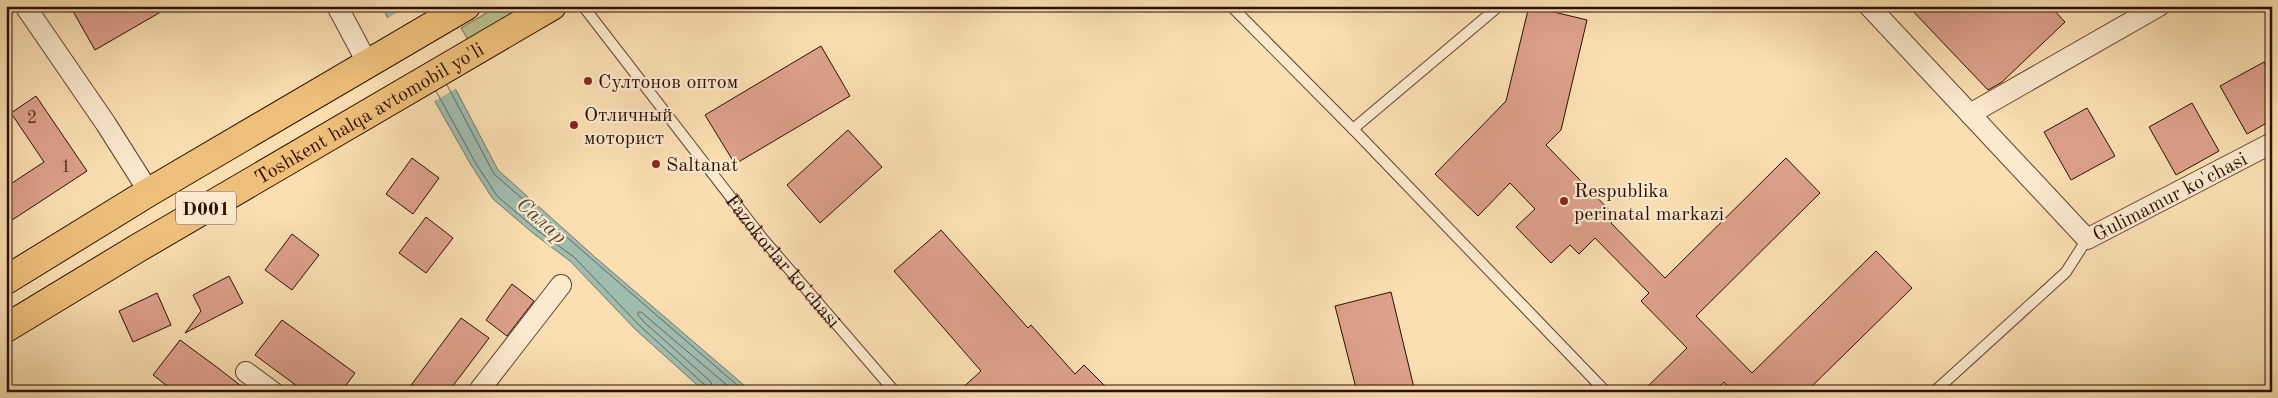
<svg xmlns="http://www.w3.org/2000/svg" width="2278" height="398" font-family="'Old Standard TT',serif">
	<rect width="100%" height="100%" fill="#fbdfb3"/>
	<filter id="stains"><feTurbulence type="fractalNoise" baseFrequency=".004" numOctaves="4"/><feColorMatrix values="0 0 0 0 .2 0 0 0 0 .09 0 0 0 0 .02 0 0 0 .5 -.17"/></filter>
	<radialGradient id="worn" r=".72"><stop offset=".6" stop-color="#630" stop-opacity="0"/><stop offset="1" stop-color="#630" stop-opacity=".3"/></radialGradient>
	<path fill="#bcc28e" stroke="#746847" d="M498,6H528L469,41L461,28Z"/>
	<path fill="#9fbcaf" stroke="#717669" d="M381,6H412L498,170L596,258L752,392H705L636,330L570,261L534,234L493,199L471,165Z"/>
	<path fill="#fbdfb3" d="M409,6H415L457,88L433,102L386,19Z"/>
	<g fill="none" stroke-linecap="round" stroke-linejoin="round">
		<g stroke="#666558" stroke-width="1">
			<path d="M447,85L494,174L745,392"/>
			<path d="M436,91L475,162L497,196L537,230L574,257L640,326L706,386L708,392"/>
			<path d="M714,392L711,382L644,322L638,315V312H641L735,392"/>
		</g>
	</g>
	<g fill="#dda18b" stroke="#2c0e00">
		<path d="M70,6H171L95,50Z"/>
		<path d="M1529,6L1587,20L1561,130L1546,145L1616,217L1611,223L1665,278L1786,158L1820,193L1696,316L1752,373L1876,251L1912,288L1806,392H1732L1724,382L1714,392H1642L1687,348L1641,301L1649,293L1595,238L1579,254L1570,245L1551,263L1516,227L1535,209L1510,183L1478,216L1435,174L1506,101Z"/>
		<path d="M1908,6H2050L2065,22L2002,82L1988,90Z"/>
		<path d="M821,46L850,96L735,164L705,115Z"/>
		<path d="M2264,62L2272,76V120L2247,134L2220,86Z"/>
		<path d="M36,96L87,171L6,224V187L44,162L11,113Z"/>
		<path d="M2192,103L2219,151L2176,175L2149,127Z"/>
		<path d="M2087,108L2115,156L2071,180L2044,132Z"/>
		<path d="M848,130L882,167L820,223L787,185Z"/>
		<path d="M412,158L439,178L413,214L386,194Z"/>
		<path d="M426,217L453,238L426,273L399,253Z"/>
		<path d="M941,230L1028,328L1031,325L1075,374L1084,365L1111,392H958L981,371L894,271Z"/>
		<path d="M292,234L319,255L292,290L265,270Z"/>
		<path d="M229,276L243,303L185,333L201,311L193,295Z"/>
		<path d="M512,284L534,301L507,336L486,320Z"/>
		<path d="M1391,292L1415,392H1357L1335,306Z"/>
		<path d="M157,293L171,325L133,342L119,311Z"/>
		<path d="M461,318L489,338L462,374L448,392H406Z"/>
		<path d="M282,320L355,373L341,392H305L255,355Z"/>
		<path d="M180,340L218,368L249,392H175L153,375Z"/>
	</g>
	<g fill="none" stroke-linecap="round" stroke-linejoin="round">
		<defs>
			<g id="service">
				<path id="s1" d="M583,6L763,239L895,392"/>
				<path d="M1231,6L1353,129L1606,392"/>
				<path d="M1353,129L1499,6"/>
				<path d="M1934,392L2066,272L2087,239"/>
			</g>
			<g id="minor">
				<path d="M25,6L106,124L149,192"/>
				<path d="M337,6L368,64"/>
				<path id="s2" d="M1869,6L2087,239L2272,143"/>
				<path d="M1970,114L2159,6"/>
				<path d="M246,372L273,392"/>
				<path d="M478,392L561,285"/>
			</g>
			<g id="trunk">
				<path d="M6,280L149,192L466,6"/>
				<path id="s3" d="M6,328L138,248L552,6"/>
			</g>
		</defs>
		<use href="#service" stroke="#60422d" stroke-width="12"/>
		<use href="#minor" stroke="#60422d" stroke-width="22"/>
		<use href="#trunk" stroke="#2c0e00" stroke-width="30"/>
		<use href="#service" stroke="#fceace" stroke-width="10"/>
		<use href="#minor" stroke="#fceace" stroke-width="20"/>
		<use href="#trunk" stroke="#eec07a" stroke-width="28"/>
	</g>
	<g fill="#8f2418" stroke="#fceace" stroke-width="2">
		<circle cx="588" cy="81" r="5"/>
		<circle cx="574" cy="125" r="5"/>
		<circle cx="656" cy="164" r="5"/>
		<circle cx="1564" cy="201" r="5"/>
	</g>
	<g text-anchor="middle" stroke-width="4.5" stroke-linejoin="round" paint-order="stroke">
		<g font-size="18" fill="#583323">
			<text x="32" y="123">2</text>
			<text x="66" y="172">1</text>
		</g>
		<rect fill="#fceace" stroke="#6a503e" stroke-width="1" x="176" y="191.5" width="60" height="33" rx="4"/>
		<g font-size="19" font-weight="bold" fill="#2c0e00">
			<text x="206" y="215">D001</text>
		</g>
		<g font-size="20" fill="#2c0e00" stroke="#fceace" text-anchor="start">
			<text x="598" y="88">Султонов оптом</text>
			<text x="584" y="121">Отличный<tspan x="584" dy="23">моторист</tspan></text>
			<text x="666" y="171">Saltanat</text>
			<text x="1574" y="197">Respublika<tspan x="1574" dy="23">perinatal markazi</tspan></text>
		</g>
		<g font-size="20" fill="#2c0e00" stroke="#fceace">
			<text dy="7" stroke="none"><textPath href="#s3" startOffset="422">Toshkent halqa avtomobil yo'li</textPath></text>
			<text dy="7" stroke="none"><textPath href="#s2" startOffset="412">Gulimamur ko'chasi</textPath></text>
			<text dy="7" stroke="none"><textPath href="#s1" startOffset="324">Fazokorlar ko'chasi</textPath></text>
		</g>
		<g font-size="21" font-style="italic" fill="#544b3d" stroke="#fceace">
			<text transform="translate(542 220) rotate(41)" y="7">Салар</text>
		</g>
	</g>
	<rect width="2278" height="398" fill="none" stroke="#fbdfb3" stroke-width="25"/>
	<rect x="8" y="8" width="2263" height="383" fill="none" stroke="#2c0e00" stroke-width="2.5"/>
	<rect x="12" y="12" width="2253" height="373" fill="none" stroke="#2c0e00"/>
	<rect width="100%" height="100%" filter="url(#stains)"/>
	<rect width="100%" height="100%" fill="url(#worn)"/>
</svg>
